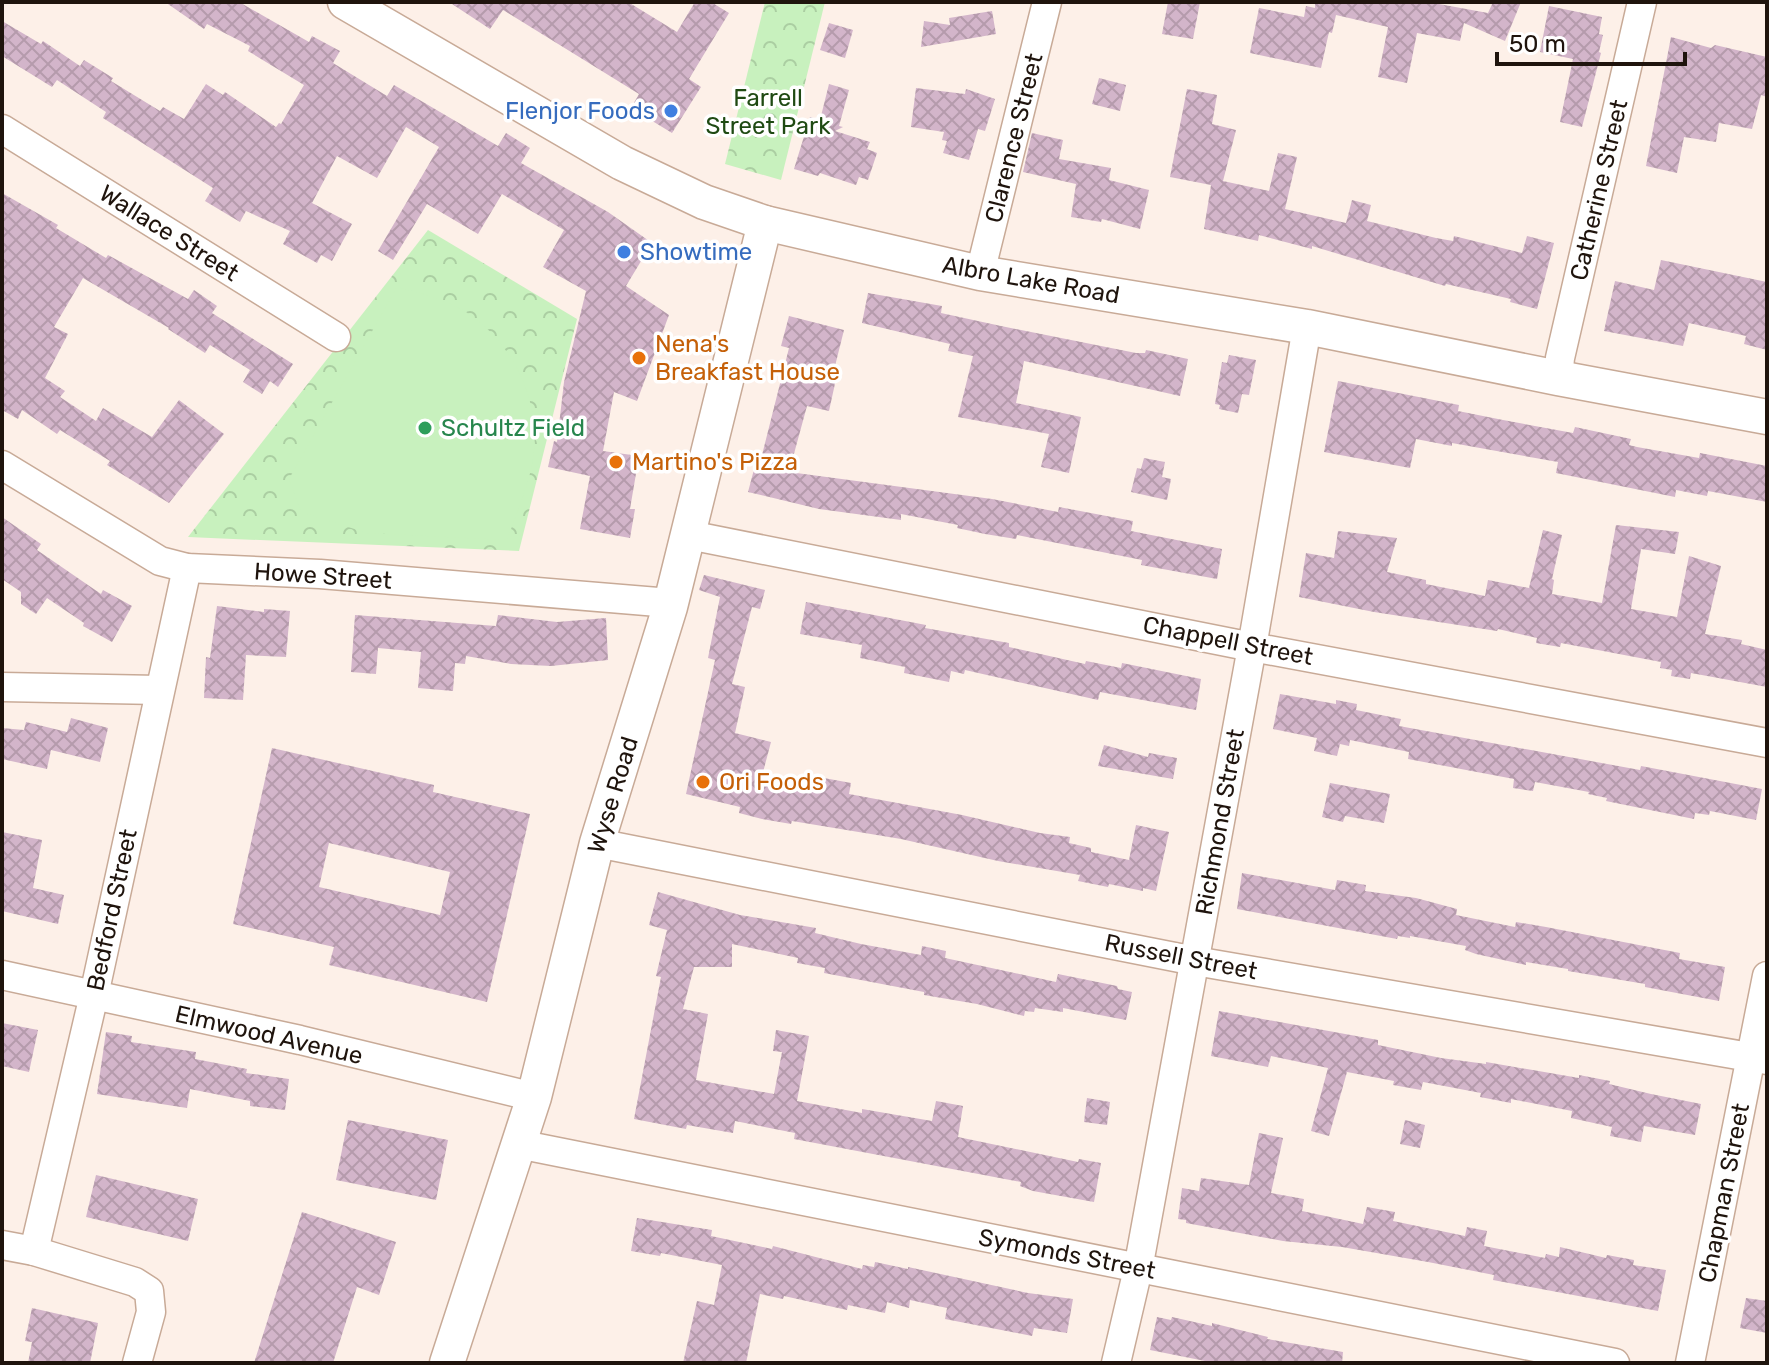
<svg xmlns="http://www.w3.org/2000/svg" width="1769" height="1365" font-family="Rubik,sans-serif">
	<defs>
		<pattern id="park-crowns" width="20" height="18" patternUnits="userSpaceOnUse" patternTransform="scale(2)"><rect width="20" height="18" fill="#c8f1be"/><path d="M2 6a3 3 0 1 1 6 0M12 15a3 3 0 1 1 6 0" fill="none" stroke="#abcea2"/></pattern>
		<pattern id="building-cross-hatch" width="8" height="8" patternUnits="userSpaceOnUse" patternTransform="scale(2)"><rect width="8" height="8" fill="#d3b5ca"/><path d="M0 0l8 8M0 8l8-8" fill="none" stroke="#b59bac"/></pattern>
	</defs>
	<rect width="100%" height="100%" fill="#fdf0e8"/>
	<g fill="url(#park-crowns)">
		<path d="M765,2H825L781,180L725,164Z"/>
		<path d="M428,230L577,319L519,551L188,537Z"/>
	</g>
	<path fill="#c8f1be" d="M397,287C420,293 445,299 466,312C511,341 540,398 534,451C531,481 517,512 507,540L367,533L301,512L289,479Z"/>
	<g fill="url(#building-cross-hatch)" fill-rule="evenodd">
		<path d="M165,2H239L309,42L312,36L340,51L333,63L387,96L394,85L498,146L506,133L530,148L521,163L608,212L652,243L626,286L669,315L637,401L614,392L603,451L639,456L630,509H635L630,538L580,529L590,476L548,467L554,441L557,442L564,382L586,291L543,267L564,230L502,194L478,234L427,204L393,260L378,251L439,147L406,127L377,178L337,156L312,203L352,224L332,261L321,255L317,263L283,244L290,231L246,211L240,222L205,201L213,188L103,118L106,112L57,80L52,87L2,56V21L41,44L43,41L80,66L84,60L113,78L111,81L160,111L163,107L184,119L206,84L223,95L225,92L276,127L279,123L281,124L304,85L248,51L250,46L207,24L204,29Z"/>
		<path d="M449,2H628L677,32L695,2H711L729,13L689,79L701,87L672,133L631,108L639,94L503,10L490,29Z"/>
		<path d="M1168,2H1200L1193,39L1162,34Z"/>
		<path d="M1315,2H1428L1488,13L1493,2H1521L1505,41L1464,23L1460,41L1417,33L1407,83L1378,77L1388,27L1336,15L1332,33L1329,32L1321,68L1250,53L1259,8L1304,17L1306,6L1315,8Z"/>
		<path d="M1549,6L1602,17L1599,34L1603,35L1599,52L1601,53L1582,127L1560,122L1573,59L1540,52Z"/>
		<path d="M992,11L996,34L921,47L924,21L950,25L949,18Z"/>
		<path d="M829,23L853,30L845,58L820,50Z"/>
		<path d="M1671,37L1711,48L1715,45L1767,57V97L1761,95L1752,129L1719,123L1716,142L1684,137L1677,173L1646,166Z"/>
		<path d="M1099,78L1126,85L1120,111L1092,104Z"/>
		<path d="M829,84L849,90L839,126L843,127L835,131L870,142L867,149L877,153L868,180L859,177L856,185L820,173L818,176L794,169L810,117L820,120Z"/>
		<path d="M916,88L965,94L966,89L995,99L985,131L978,129L969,160L943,153L947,141L942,140L944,132L911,127Z"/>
		<path d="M1187,89L1217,95L1212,124L1236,130L1223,181L1269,191L1278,153L1297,157L1285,209L1346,223L1352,200L1371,205L1367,221L1436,238L1453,241L1454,236L1522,253L1527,236L1554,243L1537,309L1510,302L1511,299L1446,284L1445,286L1312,246V249L1259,235L1258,241L1204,229L1211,185L1170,177Z"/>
		<path d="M1032,133L1063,140L1059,159L1111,168L1109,180L1149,190L1140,229L1102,219L1101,222L1071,217L1076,184L1023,172Z"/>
		<path d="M2,193L58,225L56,228L106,258L108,255L188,299L194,290L217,306L212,313L293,364L278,387L270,381L262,394L243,382L250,370L210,345L205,353L168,329L169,328L83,278L54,327L68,334L45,378L65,391L60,397L96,421L103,408L152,437L179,400L224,434L169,503L107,465L110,461L60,430L57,434L22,410L18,419L2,410Z"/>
		<path d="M1661,260L1767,282V350L1744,344L1746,336L1689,323L1683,346L1604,331L1615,281L1654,290Z"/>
		<path d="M868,293L942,306L941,313L1001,326L1136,353H1145L1146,350L1188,359L1180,396L1024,361L1016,403L1081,417L1069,473L1041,467L1049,434L958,417L973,356L948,351L950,344L862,323Z"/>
		<path d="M789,316L844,330L832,378L836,379L829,411L807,406L789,472L992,499L1058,512L1059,507L1133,521L1131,531L1222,549L1217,579L1141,565L1142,560L1017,535L1016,539L985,534L957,528L958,525L901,514V520L819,509L748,492L756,462L760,463L789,348L781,346Z"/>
		<path d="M1229,355L1256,360L1249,395L1242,394L1238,413L1219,409L1220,405L1215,404L1222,362L1227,363Z"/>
		<path d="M1338,381L1459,405L1458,411L1503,420L1573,433L1575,427L1631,439L1629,445L1637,447L1699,458L1700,453L1767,466V502L1708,491L1707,496L1676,490L1675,497L1556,473L1558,462L1452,443V446L1416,439L1410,468L1324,452Z"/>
		<path d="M1144,458L1165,462L1162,477L1171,479L1167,500L1131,492L1137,468L1141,469Z"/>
		<path d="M2,517L41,544L37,550L101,594L103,590L132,606L112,642L83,626L84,623L47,598L36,614L21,604V592L2,579Z"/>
		<path d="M1616,525L1679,532L1675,554L1641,549L1631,609L1677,617L1689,556L1721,566L1705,634L1742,640L1741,644L1767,650V687L1691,673L1690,679L1671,676L1672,670L1660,668L1661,662L1561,643L1560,647L1536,643L1537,638L1498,629L1497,631L1374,612L1299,597L1306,553L1334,558L1338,531L1397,538L1387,572L1426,580V584L1485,596L1488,580L1529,588L1543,530L1562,535L1552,579L1554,580L1552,594L1602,603Z"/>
		<path d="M704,575L765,590L760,609L752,607L732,684L745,687L735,733L771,742L762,776L822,788L824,778L851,783L849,794L962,815L1040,833L1070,837L1069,843L1091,848V852L1129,860L1136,825L1169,832L1156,891L1143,888V891L1109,884L1108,887L1078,881L1080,875L998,861L901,839L792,821L791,824L762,819L739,813L740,807L686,794L715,660L708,658L720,597L699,590Z"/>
		<path d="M806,602L926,625L925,628L1009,643V647L1085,664L1086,661L1121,668L1122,663L1201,679L1196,710L1100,692L1098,700L965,670L964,674L951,671L949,682L904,673L905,667L860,658L862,645L800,634Z"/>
		<path d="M217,606L264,612V609L290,611L286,657L246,655L243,700L204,698L206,657L210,658Z"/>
		<path d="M355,615L496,626L498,615L557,622L606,618L608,660L551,666L511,664L466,656L465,664L455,663L453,691L418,688L421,652L378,648L376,674L351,672Z"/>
		<path d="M1280,694L1336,704V700L1357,704L1356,710L1401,719L1399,726L1640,770L1641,766L1762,789L1756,820L1710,811L1709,815L1695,813L1694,819L1606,801L1607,798L1588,794L1589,792L1535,782L1533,791L1513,788L1514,779L1408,759L1409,752L1350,740L1349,746L1340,744L1337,756L1314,751L1317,738L1273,729Z"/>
		<path d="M71,718L108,728L100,762L51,750L47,769L2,759V728L24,730L26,722L67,732Z"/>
		<path d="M1104,745L1148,757L1149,753L1177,758L1173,779L1098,766Z"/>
		<path d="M272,748L434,785L433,792L530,814L487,1002L329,965L334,947L233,924ZM329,843L450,872L440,915L319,887Z"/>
		<path d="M1330,783L1390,794L1384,823L1345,816L1343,822L1322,817Z"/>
		<path d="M2,832L42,840L33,888L64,895L58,924L2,911Z"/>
		<path d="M1242,873L1335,890L1337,880L1366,885L1365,891L1416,898L1457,909L1456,915L1515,927L1516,922L1546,927L1680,953L1679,959L1725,967L1719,1001L1645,987V984L1568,971V969L1526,962V965L1476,954L1465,950L1466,946L1410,936V938L1398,936L1397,939L1237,909Z"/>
		<path d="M658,892L740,915L816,928L815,933L861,944L921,955L922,946L946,951L945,958L1056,982L1058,974L1117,986L1118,989L1132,992L1126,1020L1063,1008V1012L1035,1008L1034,1012L1025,1011L1024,1016L977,1004L924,995V992L824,973L825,968L797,963L798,958L732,944V967H694L683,1009L708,1014L696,1080L774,1094L782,1052L773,1051L776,1030L809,1036L797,1101L862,1113V1109L932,1121L936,1101L963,1106L958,1137L1078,1162L1079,1159L1101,1163L1094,1202L1033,1191L1020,1186L1021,1182L794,1139L795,1133L735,1121L733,1133L687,1125L686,1129L634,1119L661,977L656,976L667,930L649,925Z"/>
		<path d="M1219,1011L1378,1040V1045L1441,1058L1486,1064V1062L1579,1078V1075L1610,1081L1609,1084L1651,1094L1701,1104L1695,1135L1644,1126L1641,1142L1610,1136L1612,1127L1571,1118L1572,1111L1511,1099V1103L1480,1097L1481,1093L1423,1082L1421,1090L1393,1085L1394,1081L1347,1072L1329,1136L1311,1131L1328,1068L1271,1056L1268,1067L1211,1056Z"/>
		<path d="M2,1023L38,1030L29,1072L2,1066Z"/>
		<path d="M106,1032L132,1036L131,1042L196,1052L195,1059L247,1069L246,1073L289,1079L285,1110L250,1106V1101L190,1089L187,1108L97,1094Z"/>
		<path d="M1087,1098L1110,1102L1107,1125L1084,1122Z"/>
		<path d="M348,1120L448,1140L436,1200L336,1180Z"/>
		<path d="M1405,1120L1425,1125L1420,1148L1400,1144Z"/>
		<path d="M1259,1133L1283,1138L1271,1193L1304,1199L1302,1211L1363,1224L1367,1207L1395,1212L1393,1221L1465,1236L1467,1227L1487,1231L1484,1246L1545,1258L1546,1254L1559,1257L1560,1247L1606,1258L1607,1255L1634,1260L1633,1265L1666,1270L1658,1311L1493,1280L1494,1275L1428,1262L1342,1247L1283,1241L1186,1223V1220L1178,1219L1182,1188L1199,1191L1201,1178L1249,1185Z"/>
		<path d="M96,1175L198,1199L188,1241L86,1217Z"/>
		<path d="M302,1212L396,1242L379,1295L357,1287L333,1363H254Z"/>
		<path d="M637,1218L712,1230L711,1236L772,1249L773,1246L862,1269L863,1265L874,1267L875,1262L908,1269V1267L1028,1293L1073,1299L1067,1333L1034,1328L1032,1336L945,1319L947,1308L910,1300L909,1308L887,1302L885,1313L848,1305L847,1310L784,1296L783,1299L760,1294L746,1363H683L697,1301L714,1305L722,1265L661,1253L660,1256L631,1251Z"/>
		<path d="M1746,1298L1767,1301V1333L1740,1328Z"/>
		<path d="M32,1308L98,1323L90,1363H28L32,1342L25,1341Z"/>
		<path d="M1157,1317L1171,1320L1172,1317L1212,1326V1323L1268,1337L1267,1339L1343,1352L1342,1363H1215L1150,1350Z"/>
	</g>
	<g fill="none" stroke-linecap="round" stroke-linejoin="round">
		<defs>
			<g id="minor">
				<path d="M2,129L336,337"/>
				<path d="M980,273L1047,2"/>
				<path d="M1558,378L1560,358L1642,2"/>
				<path d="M2,465L160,561L187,568L320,574L658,602L670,607"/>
				<path d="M689,535L1252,647L1767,743"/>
				<path d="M2,687L159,690"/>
				<path d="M597,843L1195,961L1767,1060"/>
				<path d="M2,975L300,1040L534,1097"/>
				<path d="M518,1144L1615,1363"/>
				<path d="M2,1245L34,1251L135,1282L149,1291L151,1312L137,1363"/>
				<path d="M34,1251L94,995L187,568"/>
				<path d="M1116,1363L1138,1269L1252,647L1307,327"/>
				<path d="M1690,1363L1767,976"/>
			</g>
			<g id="major">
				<path d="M345,2L622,163L704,202L765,223L980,273L1307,327L1558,378L1767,417"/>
				<path d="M447,1363L534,1097L597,843L670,607L765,223"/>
			</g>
		</defs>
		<use href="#minor" stroke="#c8aa97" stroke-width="31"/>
		<use href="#major" stroke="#c8aa97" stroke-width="37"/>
		<use href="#minor" stroke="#fff" stroke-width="28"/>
		<use href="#major" stroke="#fff" stroke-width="34"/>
	</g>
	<g fill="#3f7fe0" stroke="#fff" stroke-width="3">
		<circle cx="671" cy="111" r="8"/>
		<circle cx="624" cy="252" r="8"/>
	</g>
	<g fill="#e8710a" stroke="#fff" stroke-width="3">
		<circle cx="639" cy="358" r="8"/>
		<circle cx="616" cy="462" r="8"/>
		<circle cx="703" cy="782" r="8"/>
	</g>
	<circle fill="#2e9e5b" stroke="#fff" stroke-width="3" cx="425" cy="428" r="8"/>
	<g text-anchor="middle" stroke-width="7" stroke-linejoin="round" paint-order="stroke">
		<g font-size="24" fill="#1f4a13" stroke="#fff">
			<text x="768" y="106">Farrell<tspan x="768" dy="28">Street Park</tspan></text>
		</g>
		<g font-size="24" fill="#366cbe" stroke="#fff" text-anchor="end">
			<text x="655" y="119">Flenjor Foods</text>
			<text x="640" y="260" text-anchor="start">Showtime</text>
		</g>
		<g font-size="24" fill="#1f140d" stroke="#fff">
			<text transform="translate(1014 138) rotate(-76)" y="8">Clarence Street</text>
			<text transform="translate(1599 190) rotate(-77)" y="8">Catherine Street</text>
			<text transform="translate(169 233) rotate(32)" y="8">Wallace Street</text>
			<text transform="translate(1031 280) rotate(10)" y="8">Albro Lake Road</text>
			<text transform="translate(323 576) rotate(4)" y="8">Howe Street</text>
			<text transform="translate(1228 641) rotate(11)" y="8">Chappell Street</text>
			<text transform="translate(613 795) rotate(-73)" y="8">Wyse Road</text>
			<text transform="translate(1220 822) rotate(-80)" y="8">Richmond Street</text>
			<text transform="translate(112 910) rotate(-78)" y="8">Bedford Street</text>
			<text transform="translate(1181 957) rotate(11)" y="8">Russell Street</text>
			<text transform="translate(269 1035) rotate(13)" y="8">Elmwood Avenue</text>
			<text transform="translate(1724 1193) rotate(-79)" y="8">Chapman Street</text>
			<text transform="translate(1067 1254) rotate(11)" y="8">Symonds Street</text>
		</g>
		<g font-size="24" fill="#c56008" stroke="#fff" text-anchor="start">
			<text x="655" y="352">Nena's<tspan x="655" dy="28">Breakfast House</tspan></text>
			<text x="632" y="470">Martino's Pizza</text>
			<text x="719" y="790">Ori Foods</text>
		</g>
		<g font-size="24" fill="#27864d" stroke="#fff" text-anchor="start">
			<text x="441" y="436">Schultz Field</text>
		</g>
	</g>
	<rect width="1769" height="1365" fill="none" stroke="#1f140d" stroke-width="8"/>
	<path d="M1497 52v12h188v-12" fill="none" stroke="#1f140d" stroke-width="4"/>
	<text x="1509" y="52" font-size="24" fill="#1f140d" stroke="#ffffff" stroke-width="6" paint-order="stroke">50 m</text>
</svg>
